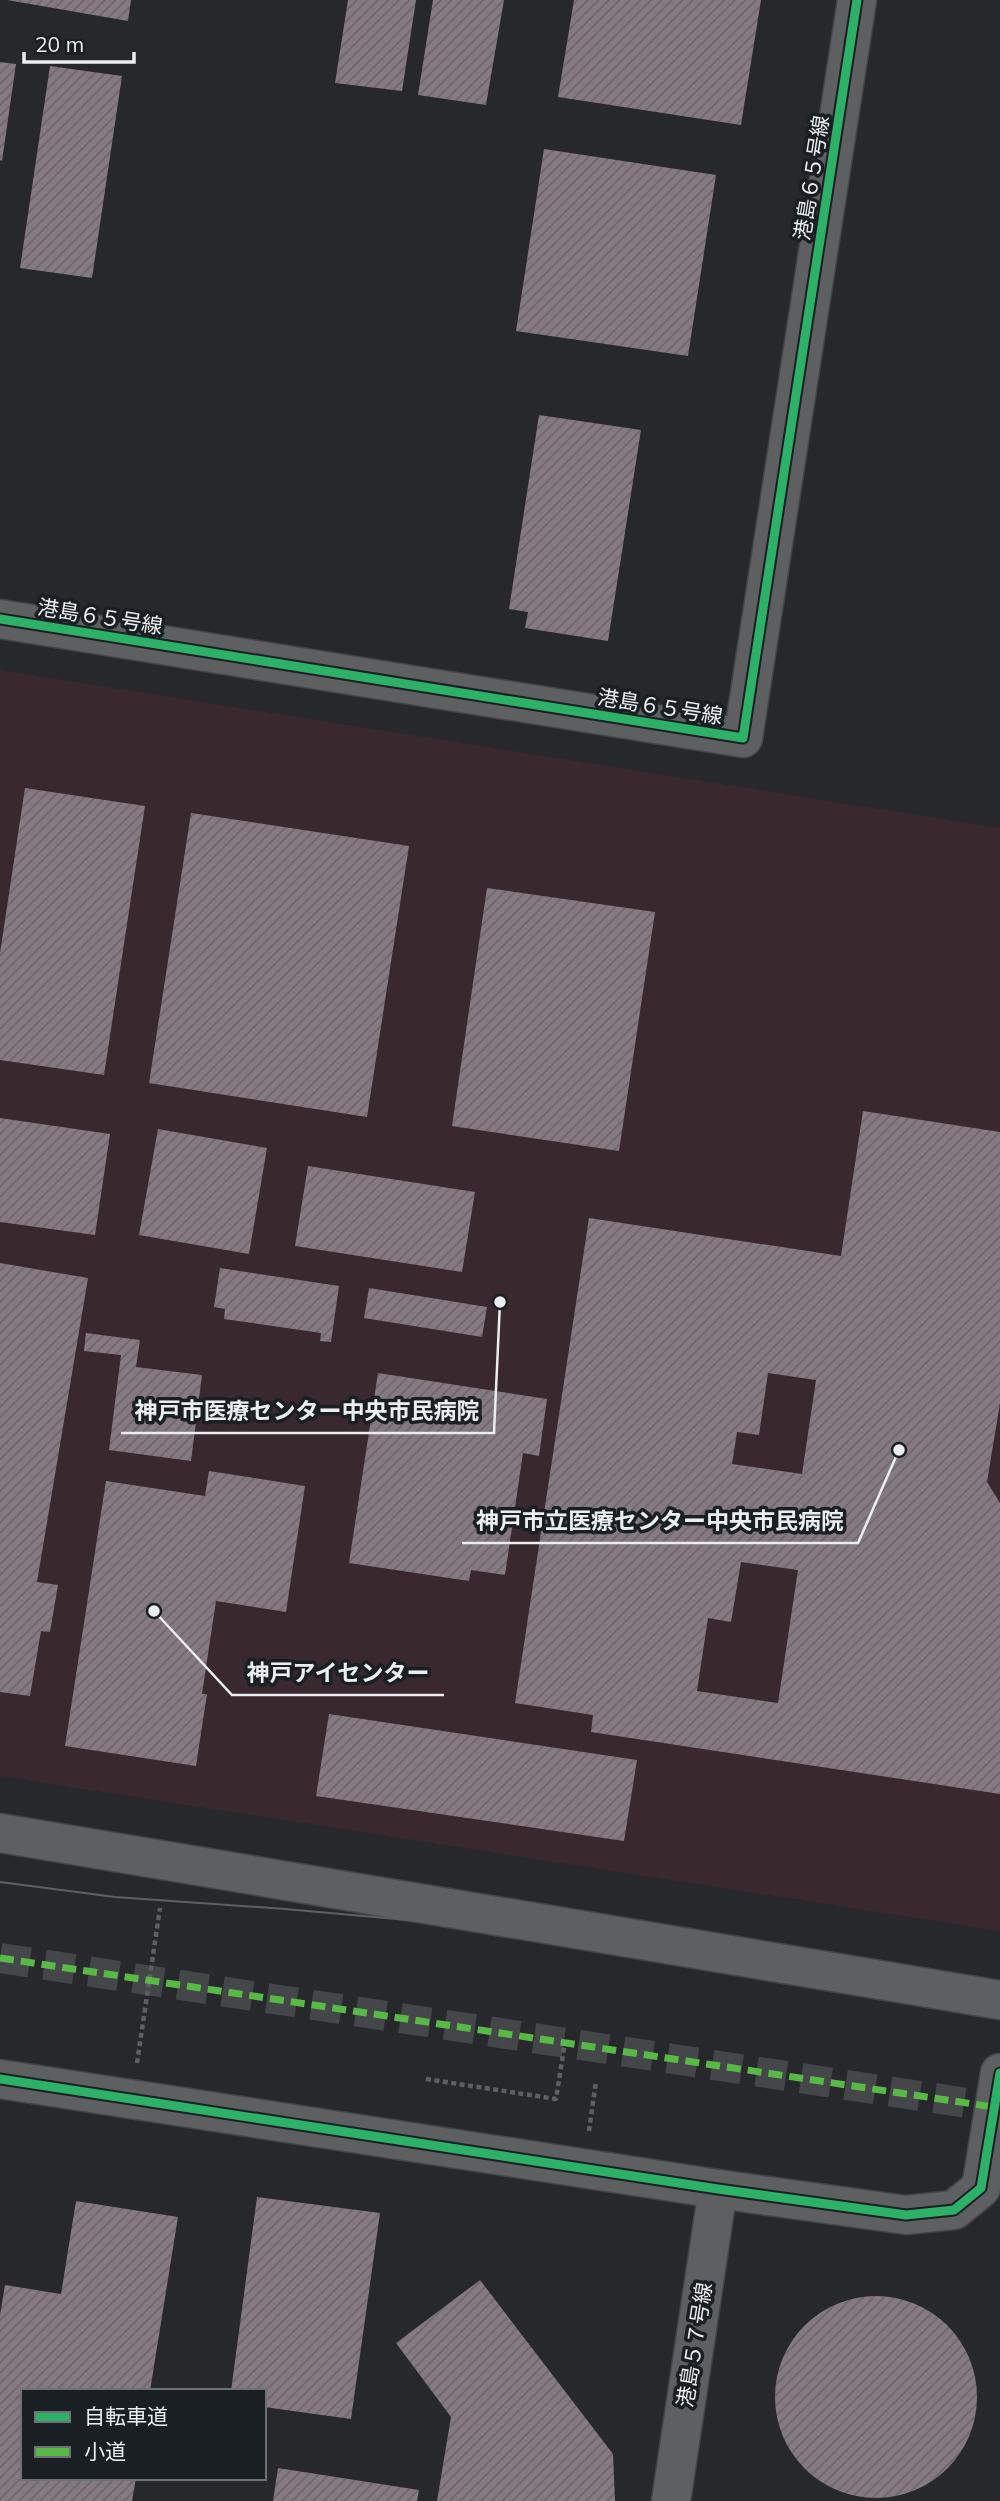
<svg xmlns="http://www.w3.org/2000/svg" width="1000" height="2501" font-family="Mulish,'Noto Sans JP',sans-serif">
	<defs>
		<pattern id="building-hatch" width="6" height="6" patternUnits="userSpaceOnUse" patternTransform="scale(1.75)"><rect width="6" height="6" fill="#857a82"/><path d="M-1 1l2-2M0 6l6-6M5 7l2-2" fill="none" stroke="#6c666b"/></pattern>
	</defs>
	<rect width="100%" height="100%" fill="#26282b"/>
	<path fill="#39292e" d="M0,670L1000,828V1931L0,1776Z"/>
	<g fill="url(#building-hatch)" fill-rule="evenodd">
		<path d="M7,0H131L128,21Z"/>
		<path d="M348,0H416L402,91L335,83Z"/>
		<path d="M433,0H504L486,105L418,95Z"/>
		<path d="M574,0H761L741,125L558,97Z"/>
		<path d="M0,62L16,64L2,161L0,160Z"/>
		<path d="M50,66L122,76L92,278L20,268Z"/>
		<path d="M544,149L716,175L688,356L516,331Z"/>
		<path d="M539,415L641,430L608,641L525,628L528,612L509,609Z"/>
		<path d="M25,788L145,806L104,1075L0,1060V953Z"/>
		<path d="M191,813L409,846L367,1117L149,1083Z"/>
		<path d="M487,888L655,912L619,1151L452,1126Z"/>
		<path d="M863,1111L1000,1132V1403L987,1482L1000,1503V1794L591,1732L593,1715L515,1703L589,1218L841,1256ZM768,1373L816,1380L802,1474L732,1464L737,1432L759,1435ZM741,1562L798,1570L778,1703L697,1691L708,1618L731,1622Z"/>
		<path d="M0,1118L110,1134L95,1235L0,1222Z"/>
		<path d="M158,1129L267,1148L249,1254L139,1235Z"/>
		<path d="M308,1166L475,1192L462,1272L295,1246Z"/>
		<path d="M0,1263L88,1278L37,1582L58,1585L50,1632L41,1631L30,1696L0,1692Z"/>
		<path d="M220,1268L339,1286L331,1342L320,1341L321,1333L224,1319L225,1309L214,1307Z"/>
		<path d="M369,1288L487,1307L482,1337L364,1318Z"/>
		<path d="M86,1333L140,1340L136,1367L202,1375L191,1461L109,1450L121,1355L84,1351Z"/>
		<path d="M378,1373L547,1399L539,1456L523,1453L505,1575L471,1570L469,1581L349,1563Z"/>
		<path d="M209,1471L305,1486L286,1612L216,1601L202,1694H207L196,1766L65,1746L106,1481L205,1496Z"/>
		<path d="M329,1714L637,1760L624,1841L316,1796Z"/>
		<path d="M257,2197L380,2213L351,2419L264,2407V2391H231Z"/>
		<path d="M76,2201L178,2217L150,2391H23V2478H136L132,2501H0V2315L5,2285L61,2294Z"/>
		<path d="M480,2280L613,2454L615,2501H437L451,2417L396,2343Z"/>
		<circle cx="876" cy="2397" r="101"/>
		<path d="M278,2468L419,2490L417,2501H273Z"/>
	</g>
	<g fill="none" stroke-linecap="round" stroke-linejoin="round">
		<path stroke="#444649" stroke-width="30" stroke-dasharray="30 15" stroke-linecap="butt" d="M0,1958L1000,2108"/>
		<defs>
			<path id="minor" d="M718,2189L906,2215L954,2210L981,2188L1000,2073"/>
			<g id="tertiary">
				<path d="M0,619L743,738L857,0"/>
				<path d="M0,1833L1000,2000"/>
				<path d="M0,2079L718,2189L671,2501"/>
			</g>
		</defs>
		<use href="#minor" stroke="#424446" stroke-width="41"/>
		<use href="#tertiary" stroke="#424446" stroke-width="41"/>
		<g stroke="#5d5f61" stroke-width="4.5" stroke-dasharray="5 3.5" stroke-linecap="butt">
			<path d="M137,2063L160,1908"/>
			<path d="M426,2079L556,2099L565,2042"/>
			<path d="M589,2131L596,2081"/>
		</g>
		<use href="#minor" stroke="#5d5f60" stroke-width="38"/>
		<use href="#tertiary" stroke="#5d5f60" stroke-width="38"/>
		<g stroke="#5f6062" stroke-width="2">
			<path d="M0,1826L1000,1983"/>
			<path d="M0,1882L115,1897L285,1909L475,1926L1000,2004"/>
		</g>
		<path stroke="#58b947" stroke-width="7" stroke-dasharray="14 7" stroke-linecap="butt" d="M0,1958L1000,2108"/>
		<defs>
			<g id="cycleway">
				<path d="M0,619L743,738L857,0"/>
				<path d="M0,2079L718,2189L906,2215L954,2210L981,2188L1000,2073"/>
			</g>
		</defs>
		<use href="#cycleway" stroke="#1a1f23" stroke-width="13"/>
		<use href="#cycleway" stroke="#2db169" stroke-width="9"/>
	</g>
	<g text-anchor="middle" stroke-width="7" stroke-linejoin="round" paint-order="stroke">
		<g font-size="21" fill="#ebeef1" stroke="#1a1f23">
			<text transform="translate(812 178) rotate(-81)" y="7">港島６５号線</text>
			<text transform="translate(100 617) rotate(9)" y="7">港島６５号線</text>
			<text transform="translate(660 707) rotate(9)" y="7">港島６５号線</text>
			<text transform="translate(695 2345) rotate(-81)" y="7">港島５７号線</text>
		</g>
	</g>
	<path fill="none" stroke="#ebeef1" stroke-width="2.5" d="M500 1302L494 1433H121M899 1450L858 1543H462M154 1611L232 1695H444"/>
	<g fill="#ebeef1" stroke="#1a1f23" stroke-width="2.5">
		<circle cx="500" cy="1302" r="7"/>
		<circle cx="899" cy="1450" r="7"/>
		<circle cx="154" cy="1611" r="7"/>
	</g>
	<g font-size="23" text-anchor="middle" font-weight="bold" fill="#ebeef1" stroke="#1a1f23" stroke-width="7" stroke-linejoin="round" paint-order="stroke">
		<text x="307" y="1419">神戸市医療センター中央市民病院</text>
		<text x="660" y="1529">神戸市立医療センター中央市民病院</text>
		<text x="338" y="1681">神戸アイセンター</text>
	</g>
	<rect x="21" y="2389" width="245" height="91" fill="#1a1f23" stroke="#6e7275" stroke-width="2"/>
	<rect x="35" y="2412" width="35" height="10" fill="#2db169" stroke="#6e7275" stroke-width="2"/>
	<text x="84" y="2424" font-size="21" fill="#ebeef1">自転車道</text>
	<rect x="35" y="2447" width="35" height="10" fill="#58b947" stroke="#6e7275" stroke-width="2"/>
	<text x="84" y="2459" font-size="21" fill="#ebeef1">小道</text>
	<path d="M24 52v10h110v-10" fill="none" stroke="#ebeef1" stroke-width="3.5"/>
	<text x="35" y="52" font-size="21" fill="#ebeef1" stroke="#1a1f23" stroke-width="5" paint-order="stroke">20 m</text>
</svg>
